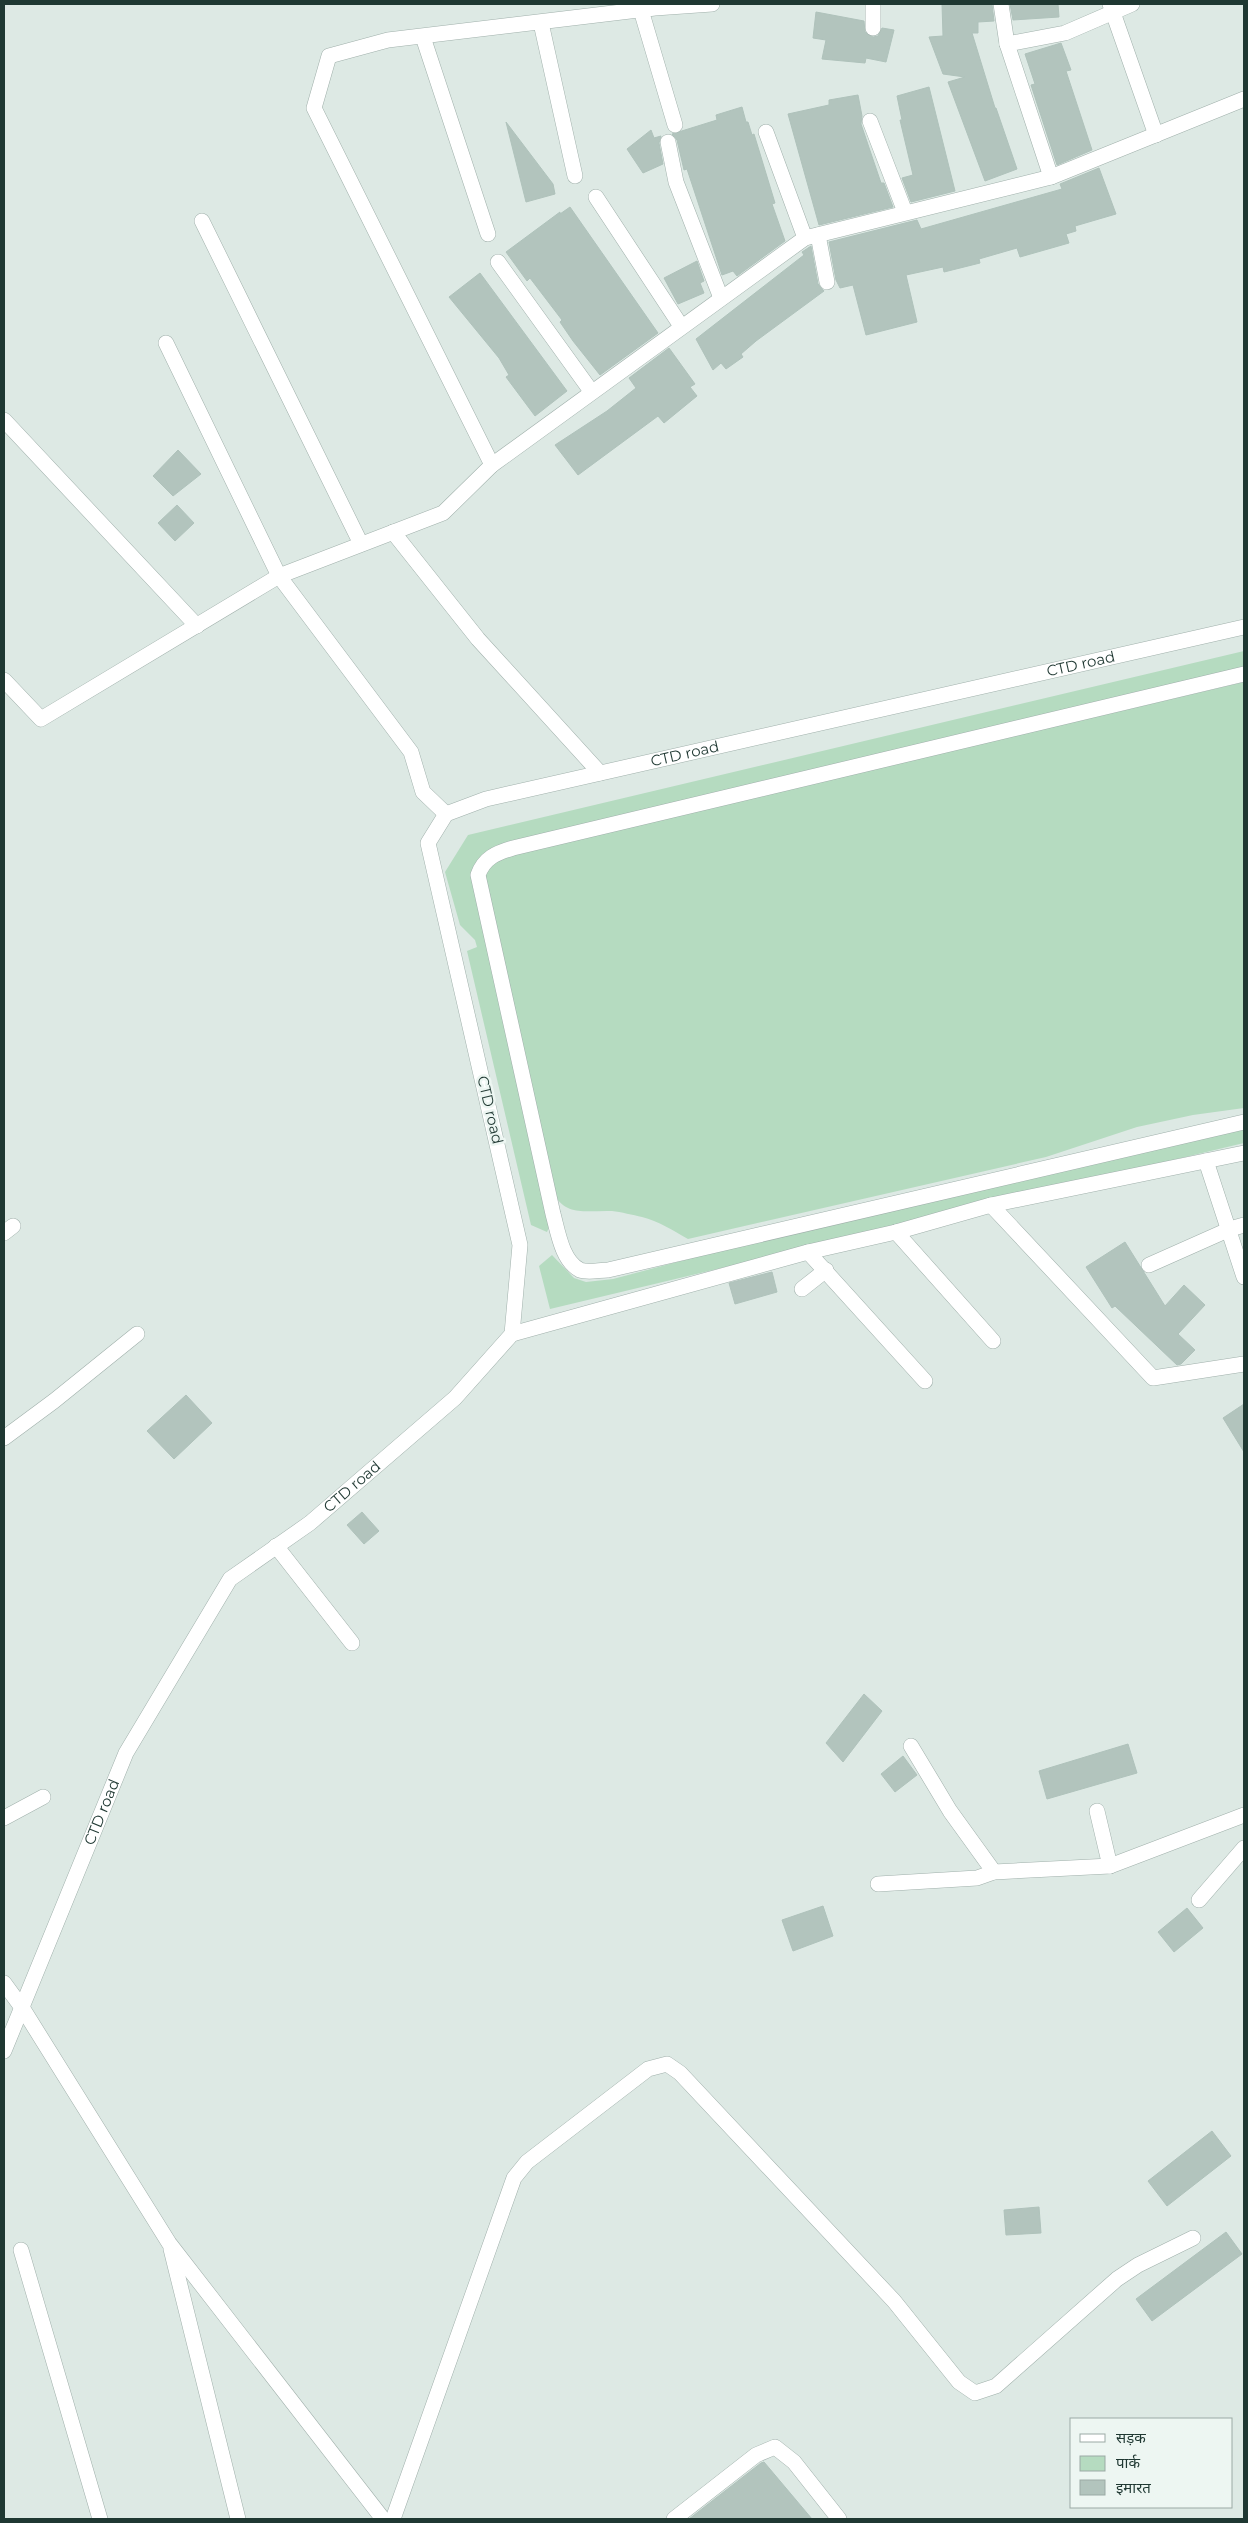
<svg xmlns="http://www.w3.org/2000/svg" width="1248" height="2523" font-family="Montserrat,'Noto Sans Devanagari',sans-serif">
	<rect width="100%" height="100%" fill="#dde9e4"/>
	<g fill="#b5dbc0">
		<path d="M1244,651V671L476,864L550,1225L547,1232L531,1225L467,951L477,947L475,940L460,925L445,872L468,835Z"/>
		<path d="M1244,682V1108L1193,1115L1137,1127L1046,1157L688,1239C674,1231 658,1221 642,1217C633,1215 621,1212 612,1211C590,1210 568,1217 555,1196L484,882L488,865L494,859Z"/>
		<path d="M1244,1128V1143L550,1309L539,1266L552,1255L574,1278L586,1282L613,1279L760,1240Z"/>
	</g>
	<g fill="#b2c4bd" stroke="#afc2bb">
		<path d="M942,4H992L994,21L978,22V33H972L995,108H996L1017,169L985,181L948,82L965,77L943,74L929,37L943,36Z"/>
		<path d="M1010,4H1058L1059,17L1013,20Z"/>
		<path d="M816,12L864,21L865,32L873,37L878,36L882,28L894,30L886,62L866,58L865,63L822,59L826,40L813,38Z"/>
		<path d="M1061,43L1071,70L1066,71L1092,150L1057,165L1031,85L1035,84L1025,54Z"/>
		<path d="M929,87L955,191L911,202L902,178L913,175L900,120H902L897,96Z"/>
		<path d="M858,95L862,116L861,124L881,183H884L893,207L819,225L788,114L829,105V100Z"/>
		<path d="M742,107L746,122H748L752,135L754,134L775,203L772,204L785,241L737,276L733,271L722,275L687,169L684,170L677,140L672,134L717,120L716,115Z"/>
		<path d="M506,122L553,184L555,194L526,202Z"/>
		<path d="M651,130L654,138L661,136L659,143L663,164L643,173L627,149Z"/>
		<path d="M1099,168L1116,214L1075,226L1076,231L1066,234L1069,243L1020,257L1017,248L979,259L980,263L944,272L943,267L906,275L917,322L866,335L853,285L840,288L836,280L829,242L917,220L921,229L1062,189L1060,184Z"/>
		<path d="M570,207L658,333L600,375L573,341L560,322L562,320L530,278L527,281L506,252L560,212V214Z"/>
		<path d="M811,246L818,284L824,291L756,341L741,354L743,357L726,369L721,363L713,370L696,339L804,255L802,252Z"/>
		<path d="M697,261L704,281L700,283L704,293L678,304L664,278Z"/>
		<path d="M480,273L567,391L535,416L506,377L509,375L499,358L449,297Z"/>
		<path d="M669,348L695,384L690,387L697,396L664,423L658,416L578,475L555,445L607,411L636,388L629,378Z"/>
		<path d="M178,450L201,474L173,496L153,476Z"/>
		<path d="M177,505L194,523L175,541L158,523Z"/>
		<path d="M1125,1242L1165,1306L1184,1285L1205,1305L1178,1334L1195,1350L1181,1364L1177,1365L1115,1306L1112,1308L1086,1267Z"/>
		<path d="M772,1272L777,1292L735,1304L729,1283Z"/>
		<path d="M186,1395L212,1423L174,1459L147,1431Z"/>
		<path d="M1244,1404V1452L1223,1418Z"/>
		<path d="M362,1512L379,1531L364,1544L347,1525Z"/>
		<path d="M864,1694L882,1711L843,1762L826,1743Z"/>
		<path d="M1128,1744L1137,1773L1047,1799L1039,1771Z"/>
		<path d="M903,1756L917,1775L895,1792L881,1774Z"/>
		<path d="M823,1906L833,1936L793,1951L782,1920Z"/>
		<path d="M1187,1908L1203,1928L1174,1952L1158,1932Z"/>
		<path d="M1212,2131L1231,2156L1167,2206L1148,2181Z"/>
		<path d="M1039,2207L1041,2233L1006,2235L1004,2210Z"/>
		<path d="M1226,2232L1242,2254L1152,2321L1136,2299Z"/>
		<path d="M764,2462L812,2519H689L761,2463Z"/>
	</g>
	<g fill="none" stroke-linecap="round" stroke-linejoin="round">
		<defs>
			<g id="minor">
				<path d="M1001,4L1007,44L1051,177"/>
				<path d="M1110,4L1156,135"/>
				<path d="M641,10L675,125"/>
				<path d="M541,23L575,176"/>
				<path d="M873,28V4"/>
				<path d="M423,37L488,234"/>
				<path d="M1007,44L1065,33L1132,4"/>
				<path d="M870,121L905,212"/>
				<path d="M766,132L805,238"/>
				<path d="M668,142L676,182L721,298"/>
				<path d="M596,197L681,326"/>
				<path d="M202,221L361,544"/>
				<path d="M818,235L827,282"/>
				<path d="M498,262L591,391"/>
				<path d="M166,343L279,576L411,752L423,792L446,814"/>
				<path d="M4,420L197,626"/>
				<path d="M492,465L314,108L329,56L388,40L655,8L712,4"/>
				<path d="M393,532L478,639L600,773"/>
				<path d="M1244,674L513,848C496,853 484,858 478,875L553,1214C558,1232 562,1261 580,1270C588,1273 599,1270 608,1270L1244,1122"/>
				<path d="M4,680L41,719L279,576L443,513L492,465L805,238L1051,177L1244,99"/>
				<path d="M1206,1161L1244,1277"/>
				<path d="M991,1205L1244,1153"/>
				<path d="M896,1232L993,1341"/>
				<path d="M4,1233L13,1226"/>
				<path d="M808,1252L925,1381"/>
				<path d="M1149,1265L1230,1229L1244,1225"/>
				<path d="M802,1289L826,1270"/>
				<path d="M512,1334L808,1252L896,1232L991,1205L1153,1378L1244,1364"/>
				<path d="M4,1438L54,1401L137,1334"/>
				<path d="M276,1546L352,1643"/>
				<path d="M911,1746L950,1811L994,1872"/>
				<path d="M1097,1811L1110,1866"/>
				<path d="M4,1818L43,1797"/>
				<path d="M878,1884L977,1878L994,1872L1110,1866L1244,1815"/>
				<path d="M1199,1900L1244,1848"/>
				<path d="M4,1983L23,2009L169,2243L383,2519"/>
				<path id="s1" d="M4,2051L126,1753L230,1579L310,1523L455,1398L512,1334L520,1245L428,843L446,814L486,799L1244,627"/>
				<path d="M171,2249L238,2519"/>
				<path d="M21,2250L100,2519"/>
				<path d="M393,2519L514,2178L527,2162L648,2069L667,2064L680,2073L894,2301L959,2382L975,2393L996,2386L1117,2279L1138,2265L1193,2238"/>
				<path d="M674,2519L756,2455L775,2447L794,2462L839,2519"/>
			</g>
		</defs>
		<use href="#minor" stroke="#a0b0ab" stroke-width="16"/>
		<use href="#minor" stroke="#fff" stroke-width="15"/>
	</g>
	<g text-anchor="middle" stroke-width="5" stroke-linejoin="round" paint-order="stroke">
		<g font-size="15" fill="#1f3832" stroke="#edf6f2">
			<text dy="5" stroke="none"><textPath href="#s1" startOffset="2088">CTD road</textPath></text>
			<text dy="5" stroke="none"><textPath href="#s1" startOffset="1682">CTD road</textPath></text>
			<text transform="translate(490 1110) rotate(77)" y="5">CTD road</text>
			<text dy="5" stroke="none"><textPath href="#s1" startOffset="678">CTD road</textPath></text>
			<text dy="5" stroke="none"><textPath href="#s1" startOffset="258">CTD road</textPath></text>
		</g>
	</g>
	<rect width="1248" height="2523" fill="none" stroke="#1f3832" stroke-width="10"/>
	<rect x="1070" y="2418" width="162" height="90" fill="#edf6f2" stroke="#9baaa5"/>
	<rect x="1080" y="2434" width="25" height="8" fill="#ffffff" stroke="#9baaa5"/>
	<text x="1116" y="2443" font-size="15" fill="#1f3832">सड़क</text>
	<rect x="1080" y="2456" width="25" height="15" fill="#b5dbc0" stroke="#9baaa5"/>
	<text x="1116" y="2468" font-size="15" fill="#1f3832">पार्क</text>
	<rect x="1080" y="2480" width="25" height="15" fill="#b2c4bd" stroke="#9baaa5"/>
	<text x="1116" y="2493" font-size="15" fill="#1f3832">इमारत</text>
</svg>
